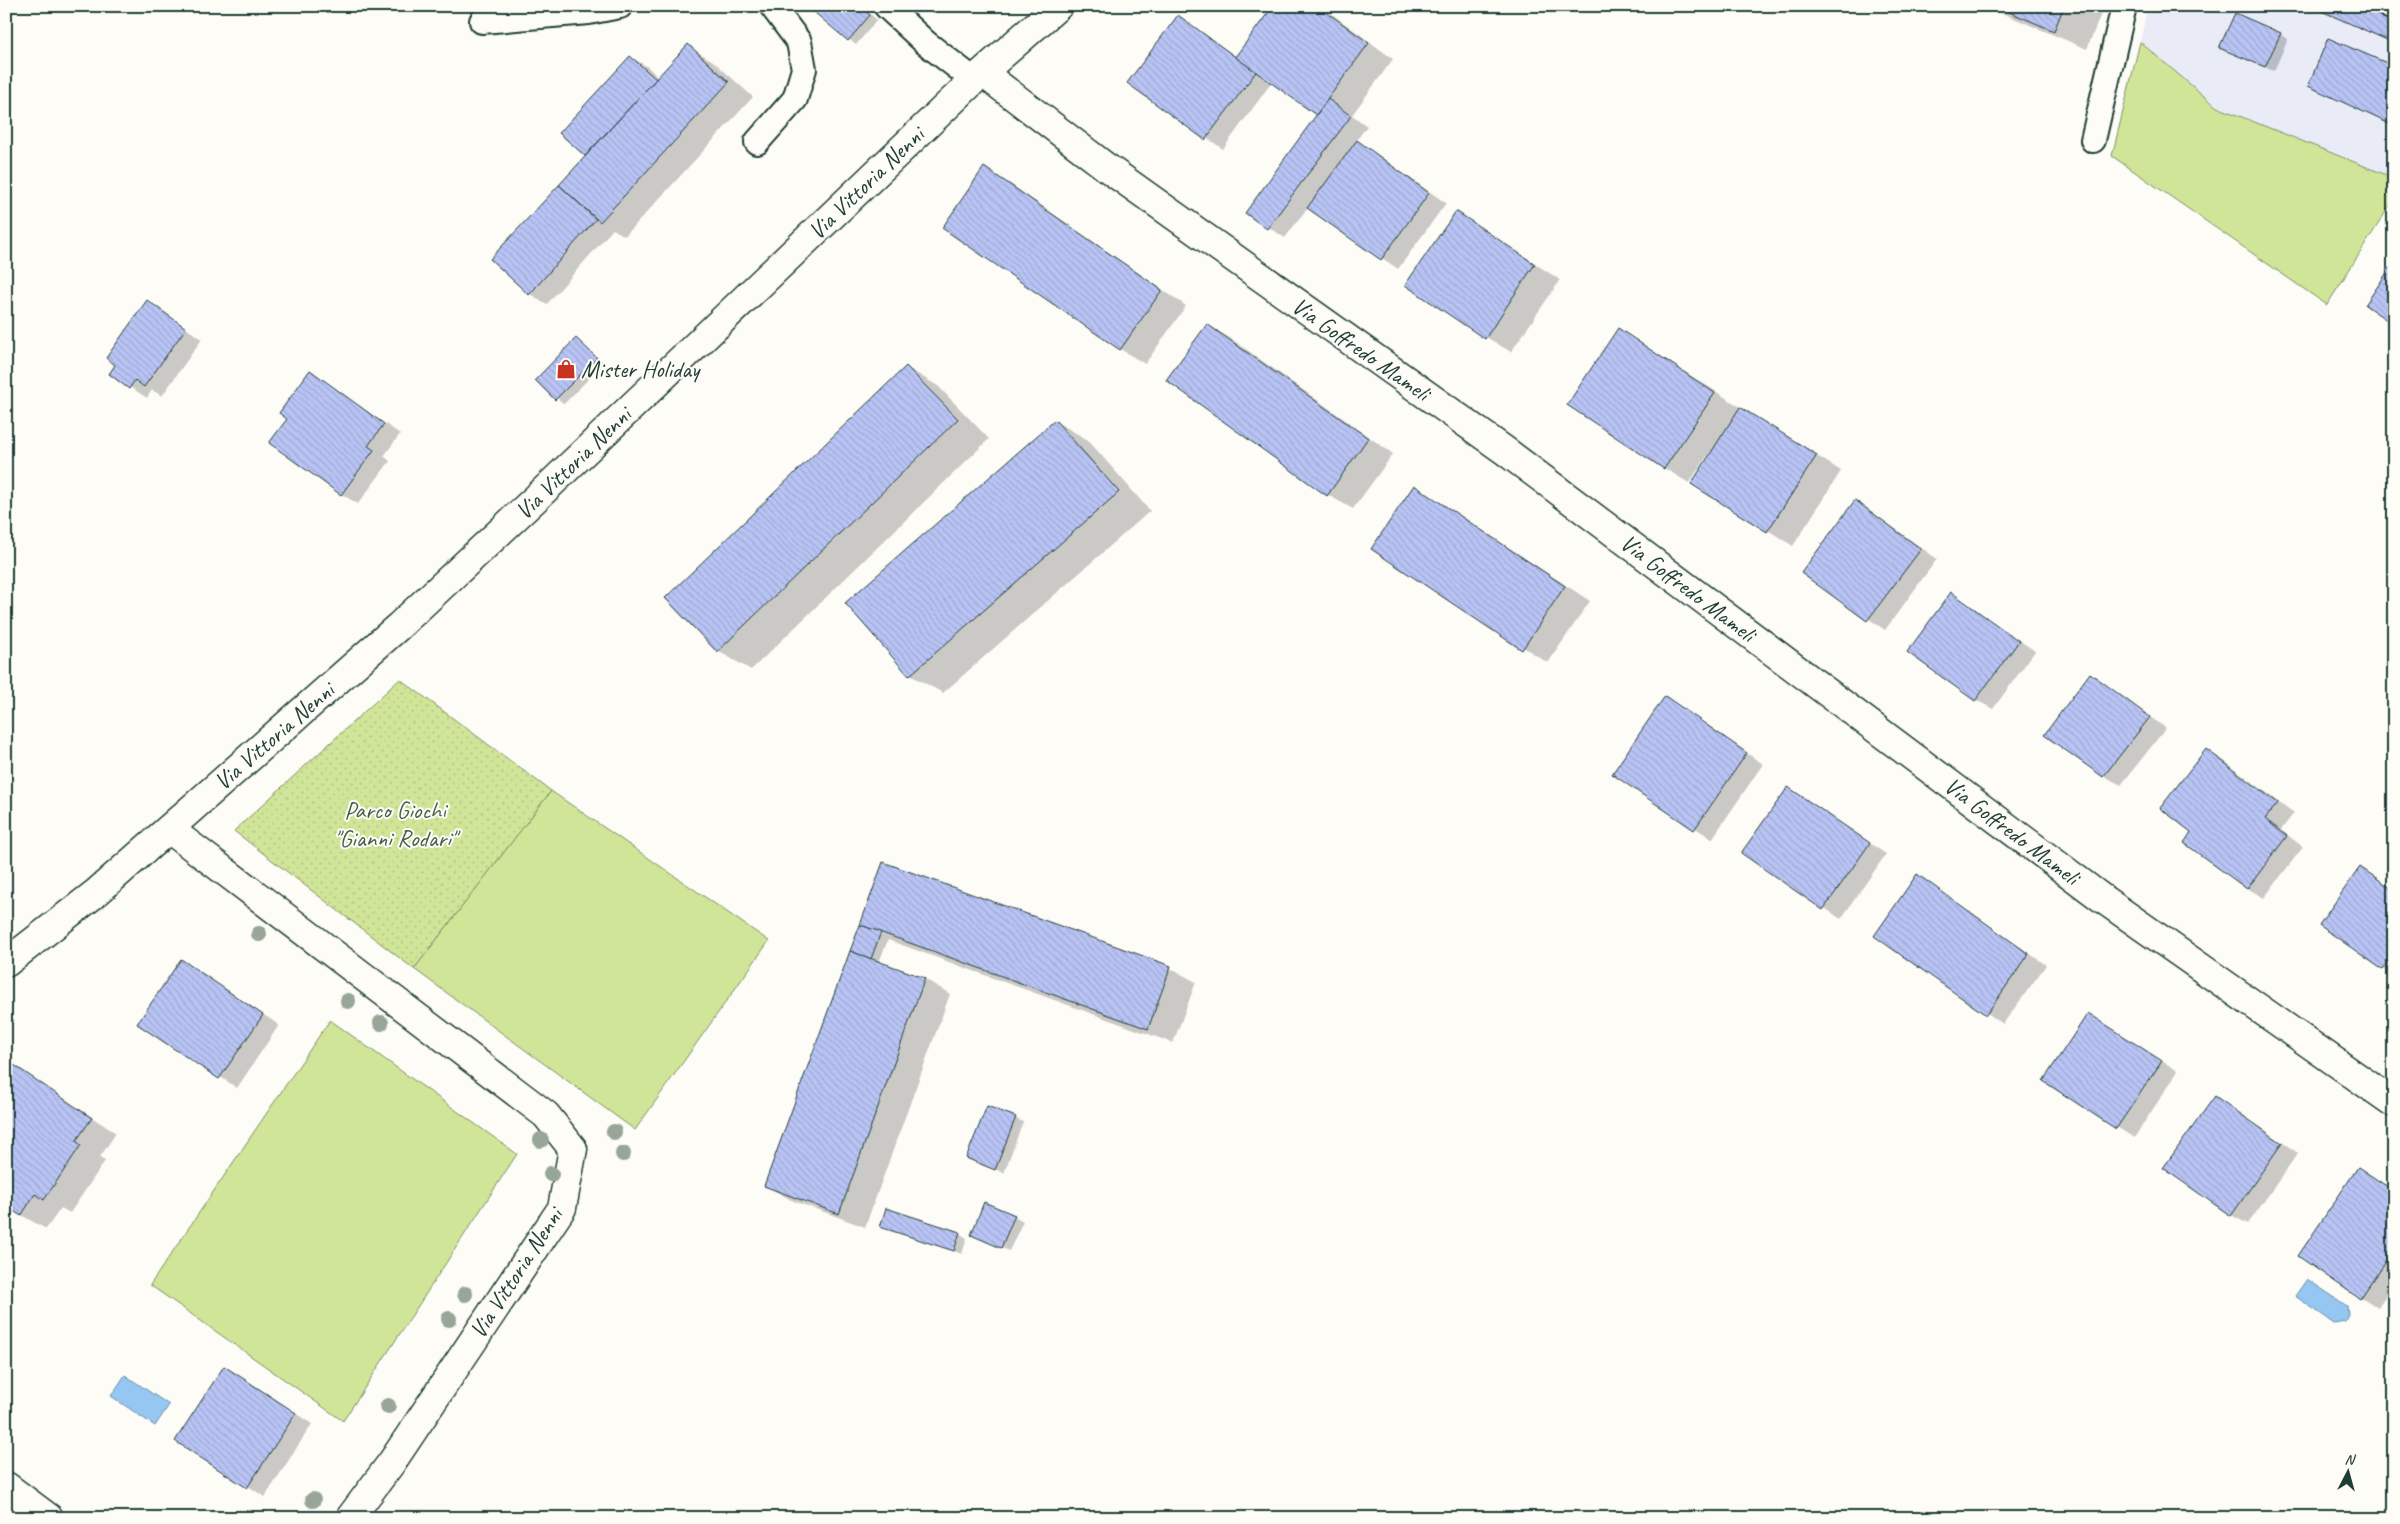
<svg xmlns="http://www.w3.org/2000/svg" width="2400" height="1524" font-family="Caveat,sans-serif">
	<defs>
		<pattern id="park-dots" width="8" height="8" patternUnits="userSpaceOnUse" patternTransform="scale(1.25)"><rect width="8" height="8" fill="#d1e599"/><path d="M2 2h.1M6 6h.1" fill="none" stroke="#b3c584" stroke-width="1.8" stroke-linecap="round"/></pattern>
		<pattern id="building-back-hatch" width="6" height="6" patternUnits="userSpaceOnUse" patternTransform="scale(1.25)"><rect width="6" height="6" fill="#b9c4f5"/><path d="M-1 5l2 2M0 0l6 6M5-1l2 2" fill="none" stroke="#9fa9d3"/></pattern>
	</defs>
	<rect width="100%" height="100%" fill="#fdfcf7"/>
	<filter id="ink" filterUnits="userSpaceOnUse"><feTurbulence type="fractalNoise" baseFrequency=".02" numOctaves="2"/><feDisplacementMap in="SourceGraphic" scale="10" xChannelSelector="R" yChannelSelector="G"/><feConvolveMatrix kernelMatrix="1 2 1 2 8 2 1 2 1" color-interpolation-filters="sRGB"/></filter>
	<g filter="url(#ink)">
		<path fill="#e9ebf6" d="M2148,6H2394V178L2217,107L2140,42Z"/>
		<g fill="#d1e599" stroke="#789166">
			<path d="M2140,42L2217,107L2394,178V199L2327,305L2112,156Z"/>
			<path d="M551,791L769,941L635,1130L414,969Z"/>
			<path d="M330,1020L517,1154L343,1421L150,1285Z"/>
		</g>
		<path fill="url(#park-dots)" stroke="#789166" d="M400,679L551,791L414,969L234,831Z"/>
		<g fill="#96c7f2" stroke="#6690a6">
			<path d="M2307,1279L2347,1306L2348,1315L2345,1321L2334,1323L2295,1296Z"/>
			<path d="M125,1375L169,1405L155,1426L111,1396Z"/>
		</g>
		<g fill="#0003">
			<path d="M809,6H861L877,20L856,45Z"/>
			<path d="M1274,6H1321L1393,59L1352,115L1367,126L1356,141L1446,203L1398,269L1308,207L1285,238L1246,212L1317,115L1272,82L1223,149L1129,83L1178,16L1237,57Z"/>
			<path d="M1985,6H2104L2087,49Z"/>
			<path d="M2280,34L2288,39L2274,71L2229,52Z"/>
			<path d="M688,46L713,61L753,97L625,236L613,229L547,304L530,294L492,259L587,156L561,133L631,57L648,67L659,78Z"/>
			<path d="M2394,68V126L2310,85Z"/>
			<path d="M984,168L1009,183L1186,306L1145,364L1120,349Z"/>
			<path d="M1456,212L1560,280L1511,352L1486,337Z"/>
			<path d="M147,302L202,339L162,396L152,390L147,398L110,374Z"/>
			<path d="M1208,325L1233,340L1393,454L1353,509L1328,495Z"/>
			<path d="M1619,330L1841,471L1793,546L1693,483L1712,453L1710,452L1689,483L1664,468Z"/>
			<path d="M576,339L604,363L564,404L536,380Z"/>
			<path d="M906,367L938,386L989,439L751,670L718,651Z"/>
			<path d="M310,372L400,434L384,456L390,461L358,504L341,494L288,418Z"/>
			<path d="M1055,421L1088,440L1150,511L943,693L910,675Z"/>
			<path d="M1415,486L1590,601L1548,663L1373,549Z"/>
			<path d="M1856,502L1872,512L1937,559L1885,630L1803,573Z"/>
			<path d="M1951,594L2035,651L1993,709L1976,700Z"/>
			<path d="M2090,675L2166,728L2121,785L2104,776Z"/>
			<path d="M1665,698L1763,764L1712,839L1613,773Z"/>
			<path d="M2206,750L2223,760L2294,813L2281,830L2303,847L2264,898L2247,888L2193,832Z"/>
			<path d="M1788,788L1886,854L1841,919L1743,853Z"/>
			<path d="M2360,868L2394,890V975L2320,925Z"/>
			<path d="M1918,876L2046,965L2003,1024L1875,935Z"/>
			<path d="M860,927L1170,968L1196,982L1173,1043L888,940L879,962L925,979L950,994L865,1227L791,1200L766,1186Z"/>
			<path d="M198,971L279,1025L237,1088L139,1023Z"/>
			<path d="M2089,1014L2178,1071L2134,1138L2045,1081Z"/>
			<path d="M14,1067L116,1133L100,1157L105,1161L70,1213L61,1208L46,1229L21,1215Z"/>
			<path d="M2215,1097L2298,1153L2248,1224L2231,1215Z"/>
			<path d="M1015,1118L1023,1122L1004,1173L968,1158Z"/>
			<path d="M2359,1169L2394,1191V1284L2378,1308L2300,1256Z"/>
			<path d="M1014,1216L1023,1221L1009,1251L972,1235Z"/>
			<path d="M882,1226L959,1233L967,1238L962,1254Z"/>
			<path d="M224,1367L312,1424L265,1497L176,1441Z"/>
		</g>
		<g fill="url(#building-back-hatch)" stroke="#1f3d34">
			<path d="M807,6H860L870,15L848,41Z"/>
			<path d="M1273,6H1318L1369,43L1316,115L1235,57Z"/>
			<path d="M1995,6H2064L2054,31Z"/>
			<path d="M2310,6H2394V43Z"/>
			<path d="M2235,13L2281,33L2265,67L2219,48Z"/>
			<path d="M1178,15L1256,72L1205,140L1127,83Z"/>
			<path d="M2328,38L2394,66V126L2308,86Z"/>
			<path d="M688,44L729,82L600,222L559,185Z"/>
			<path d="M630,56L656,79L585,156L559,133Z"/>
			<path d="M1328,99L1351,116L1267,229L1245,213Z"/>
			<path d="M1357,140L1429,193L1381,260L1307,208Z"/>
			<path d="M984,167L1162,290L1120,350L942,228Z"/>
			<path d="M559,185L596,219L529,295L490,259Z"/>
			<path d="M1456,211L1535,264L1485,339L1405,285Z"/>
			<path d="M2394,262V325L2365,305Z"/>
			<path d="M147,300L186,328L144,387L135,380L129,389L109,374L115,365L106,358Z"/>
			<path d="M1207,324L1368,438L1327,496L1166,380Z"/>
			<path d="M1618,328L1715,393L1664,469L1567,405Z"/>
			<path d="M576,338L597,358L555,400L535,380Z"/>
			<path d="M906,366L958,419L717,652L665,598Z"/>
			<path d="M310,370L384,424L368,446L374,450L341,495L269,443L287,419L279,413Z"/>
			<path d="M1740,407L1817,455L1767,532L1691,484Z"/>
			<path d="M1055,420L1119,492L909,676L845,603Z"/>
			<path d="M1414,485L1565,586L1522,650L1371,549Z"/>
			<path d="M1855,500L1921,549L1867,621L1801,573Z"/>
			<path d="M1951,592L2019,641L1975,701L1907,652Z"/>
			<path d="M2090,673L2150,717L2103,777L2044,735Z"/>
			<path d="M1665,696L1747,753L1694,830L1612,774Z"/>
			<path d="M2206,749L2278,803L2265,819L2287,836L2247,889L2184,843L2191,832L2160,808Z"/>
			<path d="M1788,787L1870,843L1823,910L1741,853Z"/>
			<path d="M883,862L1171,966L1148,1029L860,925Z"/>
			<path d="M2360,867L2394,890V955L2383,970L2319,925Z"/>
			<path d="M1917,874L2029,954L1986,1015L1874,936Z"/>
			<path d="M860,925L881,932L871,959L850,951Z"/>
			<path d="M850,951L925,978L839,1214L764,1186Z"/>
			<path d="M181,959L263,1015L219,1079L137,1024Z"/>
			<path d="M2088,1013L2162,1061L2116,1129L2043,1081Z"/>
			<path d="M14,1065L92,1118L76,1141L81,1145L44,1200L35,1194L21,1216L6,1206V1076Z"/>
			<path d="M2215,1096L2282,1143L2231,1216L2163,1168Z"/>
			<path d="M987,1106L1016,1117L995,1170L966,1158Z"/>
			<path d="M2358,1167L2394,1191V1249L2360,1299L2298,1256Z"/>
			<path d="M984,1202L1015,1215L1001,1248L971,1235Z"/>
			<path d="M886,1208L960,1232L954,1251L880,1227Z"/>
			<path d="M224,1366L296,1413L247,1488L175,1441Z"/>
		</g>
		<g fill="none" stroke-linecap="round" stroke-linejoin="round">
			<defs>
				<g id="service">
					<path d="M886,6L926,43L974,80"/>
					<path d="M2389,6L2394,8"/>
					<path d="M482,21L589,12L620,6"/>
					<path d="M2093,140L2124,6"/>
					<path d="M757,142L795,99L804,69L799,42L772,6"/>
				</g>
				<g id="minor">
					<path d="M983,73L1106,167L1504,450L2103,899L2394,1103"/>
					<path d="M169,829L546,1115L573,1149L562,1208L392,1462L350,1518"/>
					<path d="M6,963L97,892L399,626L534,500L974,80L1058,6"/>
					<path d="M6,1486L49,1518"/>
				</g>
			</defs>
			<use href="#service" stroke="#1f3d34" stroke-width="28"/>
			<use href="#minor" stroke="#1f3d34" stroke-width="31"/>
			<use href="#service" stroke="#fdfcf7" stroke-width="24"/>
			<use href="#minor" stroke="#fdfcf7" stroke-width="28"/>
		</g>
		<g fill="#97a697">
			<circle cx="259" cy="934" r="8"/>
			<circle cx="348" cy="1001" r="8"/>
			<circle cx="381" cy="1023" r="8"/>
			<circle cx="614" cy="1132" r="8"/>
			<circle cx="541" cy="1140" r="8"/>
			<circle cx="623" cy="1154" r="8"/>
			<circle cx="551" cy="1174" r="8"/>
			<circle cx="465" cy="1294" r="8"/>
			<circle cx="449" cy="1319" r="8"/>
			<circle cx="388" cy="1406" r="8"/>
			<circle cx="313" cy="1500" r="8"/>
		</g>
	</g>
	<defs>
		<symbol id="shop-bare" viewBox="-9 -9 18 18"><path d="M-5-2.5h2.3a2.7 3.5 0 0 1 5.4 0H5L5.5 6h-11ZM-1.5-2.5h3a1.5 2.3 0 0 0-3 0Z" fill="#c8321e" stroke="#fdfcf7" stroke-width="2.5" paint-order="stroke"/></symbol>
	</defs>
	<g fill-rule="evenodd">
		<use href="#shop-bare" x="552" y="355" width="28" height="28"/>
	</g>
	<g text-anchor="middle" stroke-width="4" stroke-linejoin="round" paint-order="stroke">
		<g font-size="24" fill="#1f3d34" stroke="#fdfcf7">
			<text transform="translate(866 183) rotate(-44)" y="8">Via Vittoria Nenni</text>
			<text transform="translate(1361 349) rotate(35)" y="8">Via Goffredo Mameli</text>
			<text transform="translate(573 463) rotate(-44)" y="8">Via Vittoria Nenni</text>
			<text transform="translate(1688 588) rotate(37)" y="8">Via Goffredo Mameli</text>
			<text transform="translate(274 736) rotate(-41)" y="8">Via Vittoria Nenni</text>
			<text transform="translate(2012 831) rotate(37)" y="8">Via Goffredo Mameli</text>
			<text transform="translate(516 1273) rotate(-57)" y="8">Via Vittoria Nenni</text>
		</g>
		<g font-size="24" fill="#1f3d34" stroke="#fdfcf7" text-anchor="start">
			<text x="581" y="377">Mister Holiday</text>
		</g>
		<g font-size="24" fill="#435f48" stroke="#fdfcf7">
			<text x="395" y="818">Parco Giochi<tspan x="395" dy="28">"Gianni Rodari"</tspan></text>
		</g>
	</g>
	<rect width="2400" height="1524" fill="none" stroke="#fdfcf7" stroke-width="25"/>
	<rect x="12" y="12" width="2375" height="1499" fill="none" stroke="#1f3d34" stroke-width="2" filter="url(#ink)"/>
	<g transform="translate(2348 1472) rotate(6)" stroke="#fdfcf7" stroke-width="4" paint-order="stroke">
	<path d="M0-4L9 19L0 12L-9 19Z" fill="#1f3d34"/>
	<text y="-8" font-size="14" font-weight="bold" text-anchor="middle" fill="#1f3d34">N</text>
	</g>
</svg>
